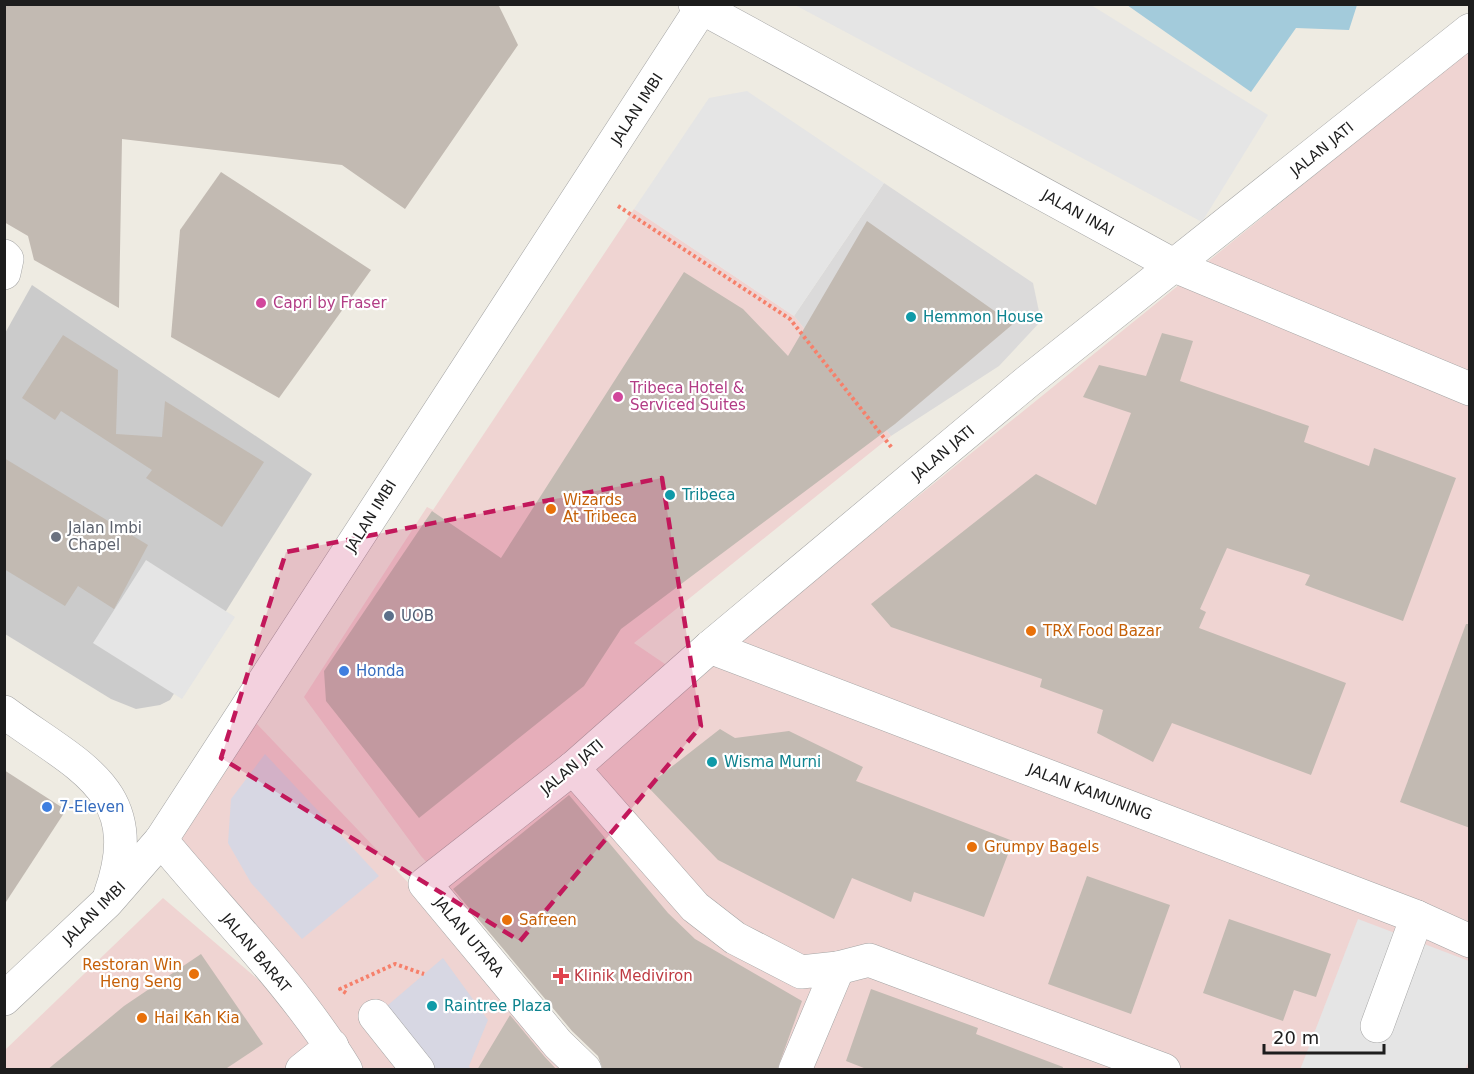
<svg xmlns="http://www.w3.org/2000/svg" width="1474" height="1074" font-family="'DejaVu Sans',sans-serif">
	<rect width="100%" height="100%" fill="#eeebe2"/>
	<path fill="#dbdada" d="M884,183L1033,283L1041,321L999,366L891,436L794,316Z"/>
	<g fill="#efd4d2">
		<path d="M1469,50V1069H612L421,856L304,697L427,507L433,510L634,209L794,316L891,436L634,643L690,681Z"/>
		<path d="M256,723L586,1069H355L177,840Z"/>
		<path d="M163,898L283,1001L326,1070H5V1050Z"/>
	</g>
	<path fill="#cbcbcb" d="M32,285L312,474L170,700L160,705L136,709L111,699L5,634L4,335Z"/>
	<g fill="#e5e5e5">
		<path d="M795,5H1091L1268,115L1202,222Z"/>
		<path d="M747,91L884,183L794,316L634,209L709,98Z"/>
		<path d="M146,560L235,617L182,699L93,643Z"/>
		<path d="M1358,919L1469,961L1470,1059L1465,1069L1300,1070Z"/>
	</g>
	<g fill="#d7d7e3">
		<path d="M265,754L379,876L302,939L251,883L228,843L231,799Z"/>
		<path d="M443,958L488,1020L469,1066L471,1070L402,1069L367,1023Z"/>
	</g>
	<path fill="#a3cbdb" d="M1127,5H1357L1349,30L1296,28L1251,92Z"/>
	<g fill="#c2bab2">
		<path d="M4,4H498L518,45L405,209L342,165L122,139L119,308L34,260L28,236L4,222Z"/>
		<path d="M221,172L371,270L279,398L171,337L180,230Z"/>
		<path d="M867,221L1013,324L895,424L621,629L584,686L419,818L326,701L324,671L432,511L501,558L684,272L743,309L788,356Z"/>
		<path d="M1162,333L1193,341L1180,381L1309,426L1304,442L1369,466L1374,448L1456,478L1403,621L1305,585L1310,575L1227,548L1200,609L1206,612L1199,628L1346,683L1311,775L1172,723L1153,762L1097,733L1103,710L1040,687L1042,679L891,627L871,604L1036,474L1096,505L1131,413L1083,397L1099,365L1146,376Z"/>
		<path d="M63,335L118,370L116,434L162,437L165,401L264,462L222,527L146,478L152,470L61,411L55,420L22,398Z"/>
		<path d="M4,458L148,545L114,609L78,586L65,606L4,569Z"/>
		<path d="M1466,624H1470V828L1400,802Z"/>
		<path d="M720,729L735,738L789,731L863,767L856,781L1013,841L984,917L914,892L911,902L852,878L834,919L718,860L647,786Z"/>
		<path d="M4,770L66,810L4,905Z"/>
		<path d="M569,795L668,913L695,939L802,1001L777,1070H603L598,1056L572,1031L453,889Z"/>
		<path d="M1087,876L1170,905L1131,1014L1048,984Z"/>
		<path d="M1229,919L1331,954L1316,997L1294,990L1283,1021L1203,993Z"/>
		<path d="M201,954L263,1044L224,1070H47L124,1006Z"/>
		<path d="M871,989L978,1028L976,1034L1063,1067L1062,1070H869L846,1061Z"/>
		<path d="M510,1015L544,1056L557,1070H477Z"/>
	</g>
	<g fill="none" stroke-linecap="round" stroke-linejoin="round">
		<defs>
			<g id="minor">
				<path d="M695,4L1175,266L1470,389"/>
				<path d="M4,256L7,259L4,273"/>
				<path d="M710,647L1417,917L1470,941"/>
				<path d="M4,712C77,766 148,790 110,895"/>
				<path d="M573,768L695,907L735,938L801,972L838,968L795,1070"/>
				<path d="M161,840C222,914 296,988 346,1070"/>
				<path d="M838,968L869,960L1164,1070"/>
				<path d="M4,999L107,902L161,840L704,4"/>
				<path d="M375,1016L418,1070"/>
				<path d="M1377,1026L1417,917"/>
				<path d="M302,1070L332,1046"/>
				<path d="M585,1070L558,1044L425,884L573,768L710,647L1027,382L1470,30"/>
			</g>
		</defs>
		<use href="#minor" stroke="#a4a4a4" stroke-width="34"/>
		<g stroke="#f6806b" stroke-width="4" stroke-dasharray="3 3" stroke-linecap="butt">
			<path d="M618,206L790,319L892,448"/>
			<path d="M346,993L340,989L395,964L424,974"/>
		</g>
		<use href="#minor" stroke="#fff" stroke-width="33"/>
	</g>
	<path fill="#c2185b" fill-opacity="0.2" stroke="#c2185b" stroke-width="4.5" stroke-dasharray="12 8" stroke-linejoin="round" d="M662,478L701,726L520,941L221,758L286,552Z"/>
	<g fill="#d1479c" stroke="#fff" stroke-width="2">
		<circle cx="261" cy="303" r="6"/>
		<circle cx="618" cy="397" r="6"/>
	</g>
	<g fill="#0f9aa8" stroke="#fff" stroke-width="2">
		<circle cx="911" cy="317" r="6"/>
		<circle cx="670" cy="495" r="6"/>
		<circle cx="712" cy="762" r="6"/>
		<circle cx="432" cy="1006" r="6"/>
	</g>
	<g fill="#e8710a" stroke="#fff" stroke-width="2">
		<circle cx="551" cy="509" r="6"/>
		<circle cx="1031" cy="631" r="6"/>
		<circle cx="972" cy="847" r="6"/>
		<circle cx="507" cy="920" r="6"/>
		<circle cx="194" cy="974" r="6"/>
		<circle cx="142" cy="1018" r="6"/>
	</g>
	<circle fill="#6b7280" stroke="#fff" stroke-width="2" cx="56" cy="537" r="6"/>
	<circle fill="#5c6f8a" stroke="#fff" stroke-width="2" cx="389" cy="616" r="6"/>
	<g fill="#3f7fe0" stroke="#fff" stroke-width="2">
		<circle cx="344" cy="671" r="6"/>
		<circle cx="47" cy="807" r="6"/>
	</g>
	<path fill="#e0444e" stroke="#fff" stroke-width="2" d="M558 967h6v6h6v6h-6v6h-6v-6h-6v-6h6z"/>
	<g text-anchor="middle" stroke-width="4.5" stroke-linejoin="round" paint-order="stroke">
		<g font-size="15" fill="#1d1d1d" stroke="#fff">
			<text transform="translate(637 109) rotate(-57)" y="5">JALAN IMBI</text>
			<text transform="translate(1322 149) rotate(-39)" y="5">JALAN JATI</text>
			<text transform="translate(1078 213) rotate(29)" y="5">JALAN INAI</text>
			<text transform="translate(943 453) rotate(-40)" y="5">JALAN JATI</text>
			<text transform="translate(371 516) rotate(-58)" y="5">JALAN IMBI</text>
			<text transform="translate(572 767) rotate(-40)" y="5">JALAN JATI</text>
			<text transform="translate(1090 792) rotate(21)" y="5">JALAN KAMUNING</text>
			<text transform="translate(94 913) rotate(-45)" y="5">JALAN IMBI</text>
			<text transform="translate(469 937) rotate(50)" y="5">JALAN UTARA</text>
			<text transform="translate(256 953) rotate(50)" y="5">JALAN BARAT</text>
		</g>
		<g font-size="15" fill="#b23c85" stroke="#fff" text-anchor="start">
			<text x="273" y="308">Capri by Fraser</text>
			<text x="630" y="393">Tribeca Hotel &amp;<tspan x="630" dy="17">Serviced Suites</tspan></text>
		</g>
		<g font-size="15" fill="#0d838f" stroke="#fff" text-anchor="start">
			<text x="923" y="322">Hemmon House</text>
			<text x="682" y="500">Tribeca</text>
			<text x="724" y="767">Wisma Murni</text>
			<text x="444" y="1011">Raintree Plaza</text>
		</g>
		<g font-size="15" fill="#c56008" stroke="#fff" text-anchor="start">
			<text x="563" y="505">Wizards<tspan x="563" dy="17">At Tribeca</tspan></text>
			<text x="1043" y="636">TRX Food Bazar</text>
			<text x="984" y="852">Grumpy Bagels</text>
			<text x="519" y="925">Safreen</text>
			<text x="182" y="970" text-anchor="end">Restoran Win<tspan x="182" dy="17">Heng Seng</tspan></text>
			<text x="154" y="1023">Hai Kah Kia</text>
		</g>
		<g font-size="15" fill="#5b616d" stroke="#fff" text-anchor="start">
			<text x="68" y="533">Jalan Imbi<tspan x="68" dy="17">Chapel</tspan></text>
		</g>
		<g font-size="15" fill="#4e5e75" stroke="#fff" text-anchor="start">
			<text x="401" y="621">UOB</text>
		</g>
		<g font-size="15" fill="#366cbe" stroke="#fff" text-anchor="start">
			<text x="356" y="676">Honda</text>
			<text x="59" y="812">7-Eleven</text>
		</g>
		<g font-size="15" fill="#be3a42" stroke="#fff" text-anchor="start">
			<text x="574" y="981">Klinik Mediviron</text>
		</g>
	</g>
	<rect width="1474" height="1074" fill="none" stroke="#1d1d1d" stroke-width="12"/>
	<path d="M1264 1044v9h120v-9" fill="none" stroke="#1d1d1d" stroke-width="3"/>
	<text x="1273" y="1044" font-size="18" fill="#1d1d1d" stroke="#ffffff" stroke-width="4.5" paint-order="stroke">20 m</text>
</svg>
